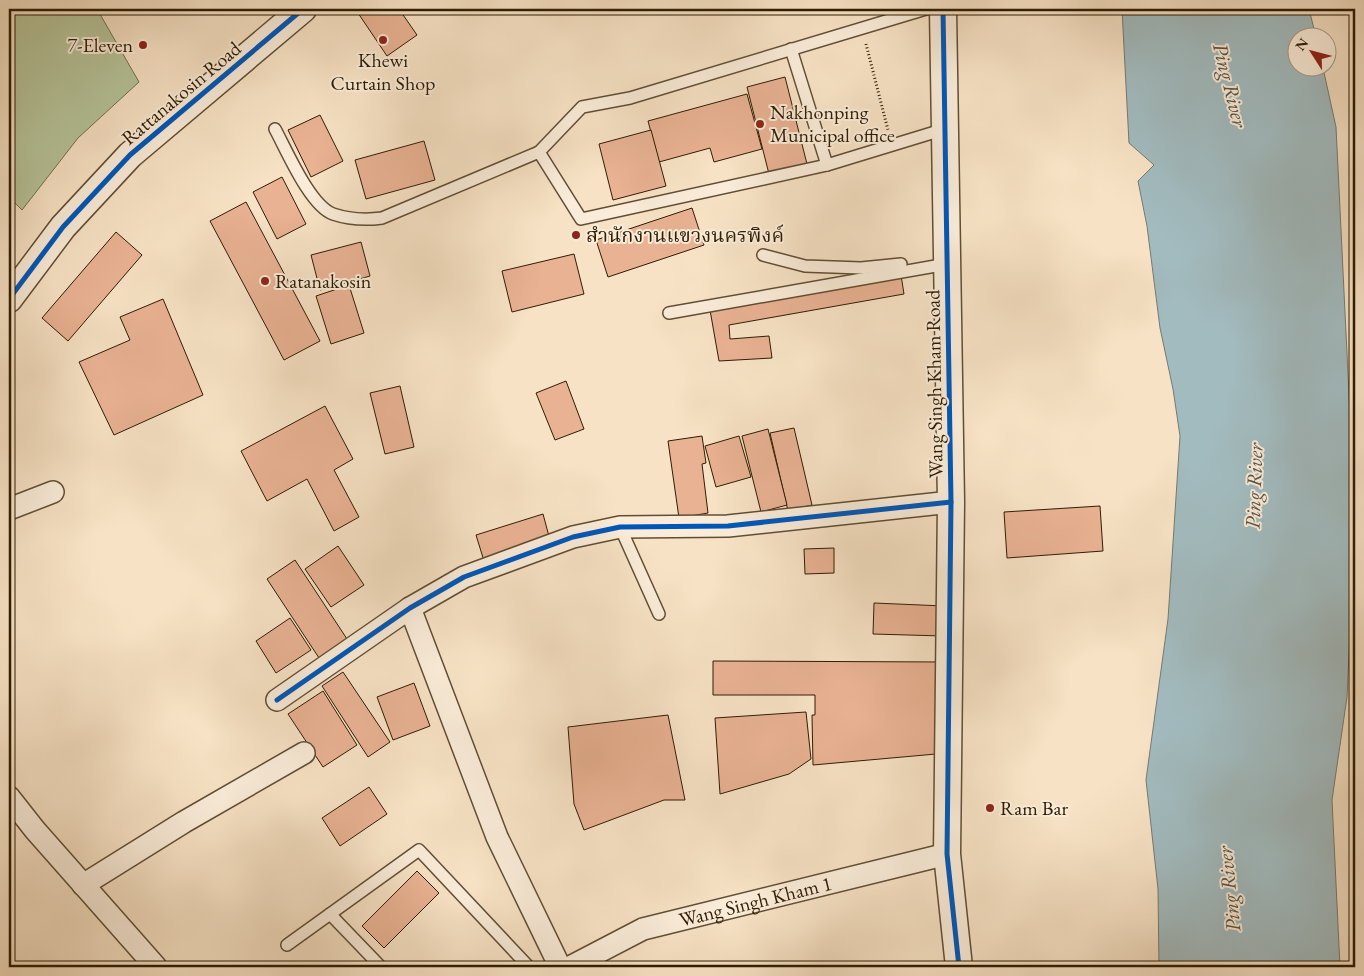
<svg xmlns="http://www.w3.org/2000/svg" width="1364" height="976" font-family="'EB Garamond','Noto Serif Thai',serif">
	<rect width="100%" height="100%" fill="#f7e2c5"/>
	<filter id="stains"><feTurbulence type="fractalNoise" baseFrequency=".004" numOctaves="4"/><feColorMatrix values="0 0 0 0 .2 0 0 0 0 .09 0 0 0 0 .02 0 0 0 .5 -.17"/></filter>
	<radialGradient id="worn" r=".72"><stop offset=".6" stop-color="#630" stop-opacity="0"/><stop offset="1" stop-color="#630" stop-opacity=".3"/></radialGradient>
	<path fill="#b6c49a" stroke="#72704e" d="M9,9H97L139,82L78,138L22,210L9,197Z"/>
	<path fill="#a2bbbf" stroke="#747b74" d="M1122,9H1309L1316,37L1296,38V68H1323L1336,127L1355,518L1347,697L1332,800L1340,967H1159L1158,889L1146,780L1168,619L1180,436L1173,389L1160,328L1147,226L1138,181L1154,165L1129,143Z"/>
	<g fill="#e9b293" stroke="#2e1c03">
		<path d="M364,9H399L417,35L387,56L358,13Z"/>
		<path d="M785,77L807,164L769,174L747,87Z"/>
		<path d="M747,94L762,149L714,162L710,148L659,162L648,121Z"/>
		<path d="M320,115L343,161L311,177L288,130Z"/>
		<path d="M651,130L666,186L613,200L599,144Z"/>
		<path d="M424,141L435,180L366,199L355,160Z"/>
		<path d="M282,177L306,224L277,239L253,192Z"/>
		<path d="M246,202L320,341L284,360L210,221Z"/>
		<path d="M692,208L704,245L608,277L596,240Z"/>
		<path d="M116,232L142,255L68,341L42,318Z"/>
		<path d="M361,242L370,276L320,290L311,255Z"/>
		<path d="M574,254L584,294L512,312L502,271Z"/>
		<path d="M901,275L904,294L729,325L730,339L769,336L772,358L719,361L710,310Z"/>
		<path d="M349,285L364,333L331,344L316,296Z"/>
		<path d="M163,299L203,395L114,435L79,362L130,340L120,317Z"/>
		<path d="M566,381L584,429L555,440L536,393Z"/>
		<path d="M400,386L414,447L385,454L370,393Z"/>
		<path d="M325,406L353,459L334,470L359,517L334,531L307,479L267,501L241,451Z"/>
		<path d="M794,428L812,505L788,511L770,433Z"/>
		<path d="M768,429L787,505L761,512L742,436Z"/>
		<path d="M702,436L706,463L702,464L708,513L679,518L668,441Z"/>
		<path d="M739,436L751,477L716,487L705,446Z"/>
		<path d="M1100,506L1103,551L1007,558L1004,512Z"/>
		<path d="M543,514L550,540L484,561L476,535Z"/>
		<path d="M338,546L364,585L331,607L305,569Z"/>
		<path d="M834,548V573L805,574L804,549Z"/>
		<path d="M295,560L351,645L323,664L267,579Z"/>
		<path d="M874,603L944,606L943,636L873,634Z"/>
		<path d="M290,618L311,650L276,673L256,641Z"/>
		<path d="M713,661L946,662L936,754L813,765L812,715H815V695H713Z"/>
		<path d="M343,672L390,742L368,757L322,686Z"/>
		<path d="M414,683L430,726L393,740L377,697Z"/>
		<path d="M323,691L357,745L323,767L288,714Z"/>
		<path d="M806,712L811,759L789,774L720,794L715,718Z"/>
		<path d="M668,715L685,800H664L584,830L574,804L568,727Z"/>
		<path d="M369,787L387,814L340,846L322,818Z"/>
		<path d="M417,871L439,893L384,948L362,926Z"/>
	</g>
	<g fill="none" stroke-linecap="round" stroke-linejoin="round">
		<defs>
			<g id="service">
				<path d="M791,49L827,165"/>
				<path d="M275,129C286,149 310,206 333,214C348,219 367,220 382,218L539,152L582,107L630,98L926,9"/>
				<path d="M539,152L581,219L827,165L945,129"/>
				<path d="M763,255L805,266L861,268L901,264"/>
				<path d="M669,313L947,264"/>
				<path d="M620,527L659,614"/>
				<path d="M330,914L381,967"/>
				<path d="M287,945L419,850L529,967"/>
			</g>
			<g id="minor">
				<path d="M9,509L53,492"/>
				<path d="M410,608L497,837L560,967"/>
				<path d="M277,700L410,608L464,577L573,537L620,527L728,526L951,502"/>
				<path d="M9,797L35,830L156,967"/>
				<path d="M83,885L184,822L304,753"/>
				<path id="s1" d="M570,967L643,929L947,854"/>
			</g>
			<g id="tertiary">
				<path d="M943,9L951,502L947,854L959,967"/>
				<path d="M9,299L63,227L130,155L303,9"/>
			</g>
		</defs>
		<use href="#service" stroke="#604e34" stroke-width="14"/>
		<use href="#minor" stroke="#604e34" stroke-width="24"/>
		<use href="#tertiary" stroke="#604e34" stroke-width="29"/>
		<path stroke="#2e1c03" stroke-width="3" stroke-dasharray="1 2.5" stroke-linecap="butt" d="M866,44L888,130"/>
		<use href="#service" stroke="#faecd9" stroke-width="11"/>
		<use href="#minor" stroke="#faecd9" stroke-width="21"/>
		<use href="#tertiary" stroke="#faecd9" stroke-width="26"/>
		<defs>
			<g id="cycleway">
				<path d="M943,9L951,502L947,854L959,967"/>
				<path d="M9,299L63,227L130,155L303,9"/>
				<path d="M277,700L410,608L464,577L573,537L620,527L728,526L951,502"/>
			</g>
		</defs>
		<use href="#cycleway" stroke="#faecd9" stroke-width="8"/>
		<use href="#cycleway" stroke="#0057b8" stroke-width="5"/>
	</g>
	<g fill="#8f2418" stroke="#faecd9" stroke-width="2">
		<circle cx="383" cy="40" r="5"/>
		<circle cx="143" cy="45" r="5"/>
		<circle cx="760" cy="124" r="5"/>
		<circle cx="576" cy="235" r="5"/>
		<circle cx="265" cy="281" r="5"/>
		<circle cx="990" cy="808" r="5"/>
	</g>
	<g text-anchor="middle" stroke-width="4" stroke-linejoin="round" paint-order="stroke">
		<g font-size="20" fill="#2e1c03" stroke="#faecd9" text-anchor="start">
			<text x="133" y="52" text-anchor="end">7-Eleven</text>
			<text x="383" y="67" text-anchor="middle">Khewi<tspan x="383" dy="23">Curtain Shop</tspan></text>
			<text x="770" y="119">Nakhonping<tspan x="770" dy="23">Municipal office</tspan></text>
			<text x="586" y="242">สำนักงานแขวงนครพิงค์</text>
			<text x="275" y="288">Ratanakosin</text>
			<text x="1000" y="815">Ram Bar</text>
		</g>
		<g font-size="20" fill="#2e1c03" stroke="#faecd9">
			<text transform="translate(181 93) rotate(-40)" y="7">Rattanakosin Road</text>
			<text transform="translate(934 384) rotate(-91)" y="7">Wang Singh Kham Road</text>
			<text dy="7" stroke="none"><textPath href="#s1" startOffset="198">Wang Singh Kham 1</textPath></text>
		</g>
		<g font-size="21" font-style="italic" fill="#575445" stroke="#faecd9">
			<text transform="translate(1230 85) rotate(76)" y="7">Ping River</text>
			<text transform="translate(1254 486) rotate(-88)" y="7">Ping River</text>
			<text transform="translate(1229 889) rotate(-96)" y="7">Ping River</text>
		</g>
	</g>
	<rect width="1364" height="976" fill="none" stroke="#f7e2c5" stroke-width="30"/>
	<rect x="10" y="10" width="1344" height="956" fill="none" stroke="#2e1c03" stroke-width="2.5"/>
	<rect x="15" y="15" width="1334" height="946" fill="none" stroke="#2e1c03"/>
	<g transform="translate(1312 52) rotate(306)"><circle r="24" fill="#faecd9" stroke="#a89983"/>
	<path d="M0-4L9 19L0 12L-9 19Z" fill="#8f2418"/>
	<text y="-8" font-size="14" font-weight="bold" text-anchor="middle" fill="#2e1c03">N</text>
	</g>
	<rect width="100%" height="100%" filter="url(#stains)"/>
	<rect width="100%" height="100%" fill="url(#worn)"/>
</svg>
